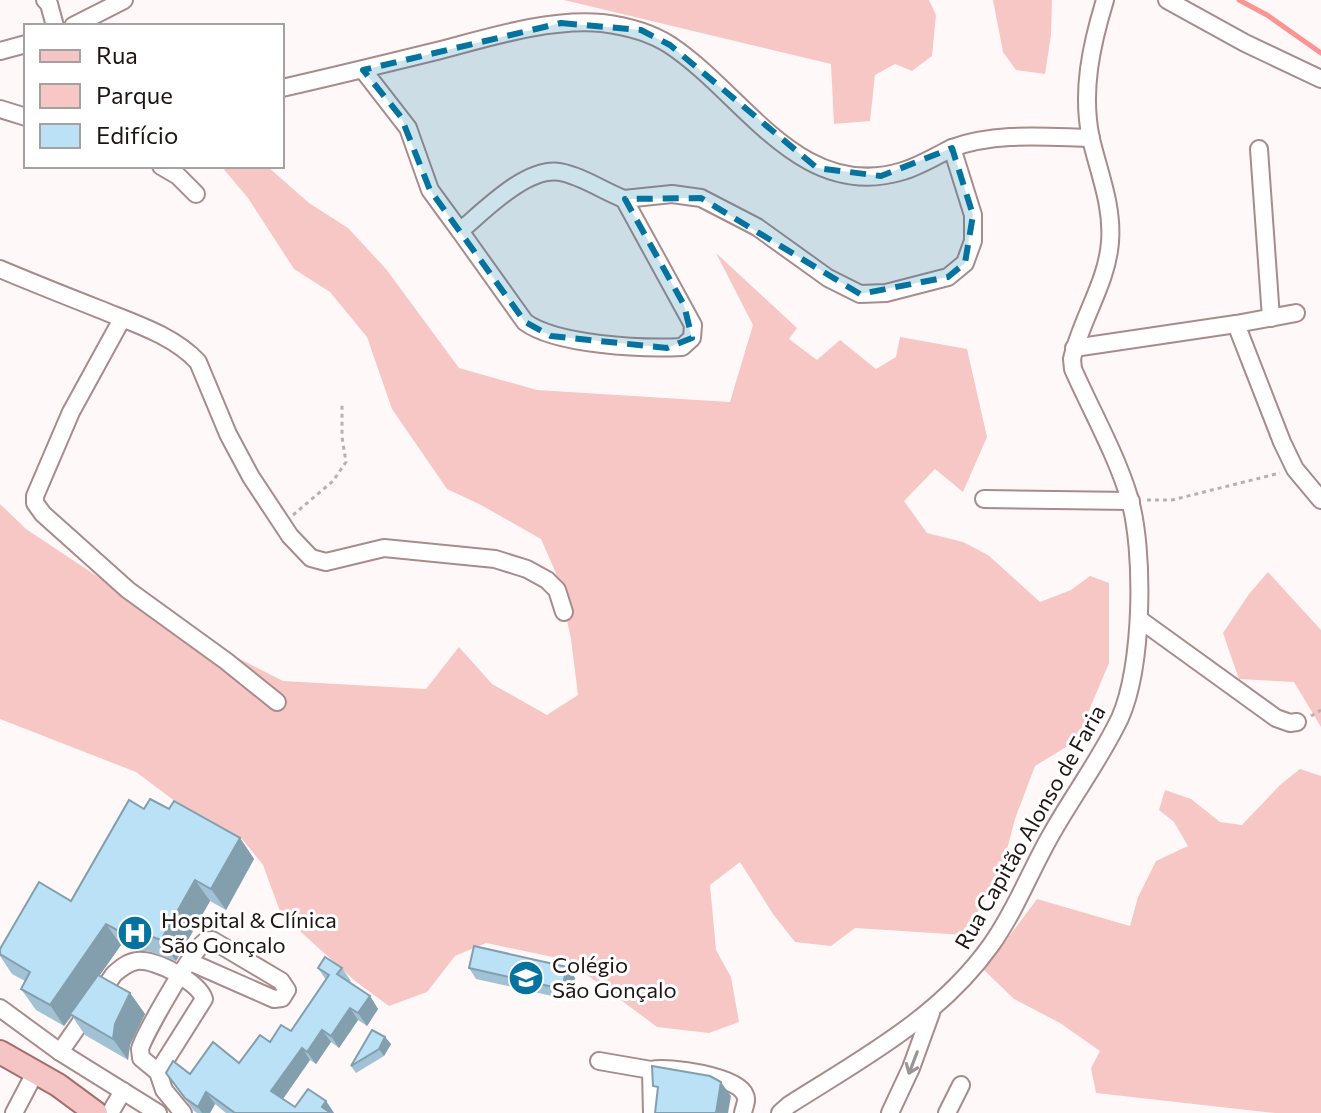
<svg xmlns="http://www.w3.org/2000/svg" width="1321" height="1113" font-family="Commissioner,sans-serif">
	<rect width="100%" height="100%" fill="#fff8f8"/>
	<g fill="#f7c7c5">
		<path d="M564,0H929L936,15L932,56L912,71L895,64L875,75L870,121L834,124L831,64Z"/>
		<path d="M993,0H1052L1051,35L1045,74L1016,70L1003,52Z"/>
		<path d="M221,166H267L309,203L348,228L386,269L459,368L537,390L730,402L753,325L716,253L797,328L789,339L817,360L840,340L876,369L896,357L900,337L967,349L987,437L963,492L935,469L904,501L927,533L963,542L988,555L1040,602L1071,590L1090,576L1109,583V663L1076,741L1035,766L1015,819L1001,872L964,935L855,928L831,946L795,942L773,914L740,862L710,885L716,950L731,977L739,1022L709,1033L657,1027L567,960L486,943L455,956L427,992L389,1006L355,981L281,914L263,865L242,839L195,816L136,772L0,719V504L26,529L160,618L283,681L426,689L459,647L492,684L547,715L578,695L571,639L558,578L541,539L481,505L447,489L392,409L367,337L330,292L294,269L248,198Z"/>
		<path d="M1268,572L1321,630V727L1294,682L1239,679L1223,633L1249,594Z"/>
		<path d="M1300,769L1321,776V1113H1275L1096,1093L1091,1068L1100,1051L1060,1023L1014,999L984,970L1037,899L1130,926L1138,897L1156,861L1188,846L1174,822L1159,810L1165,790L1191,799L1220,822L1242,825L1280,785Z"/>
	</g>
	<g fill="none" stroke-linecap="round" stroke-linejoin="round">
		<path stroke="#fb9492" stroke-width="5" d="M1239,0L1267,15L1321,53"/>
		<defs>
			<g id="minor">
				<path d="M45,0L49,4L55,26"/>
				<path d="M1167,0L1245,43L1321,79"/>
				<path d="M73,26L124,0"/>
				<path d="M0,51L26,44"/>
				<path d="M363,70L408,128L430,190L460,231C484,211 527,166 560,172C582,176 603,191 624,199"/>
				<path d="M282,88C335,76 388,63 441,50C490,37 551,18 602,23C626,26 650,32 670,45C744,94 800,203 903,171C920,166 936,156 952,148"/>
				<path d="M0,109L26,117"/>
				<path d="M1259,149L1271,318"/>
				<path d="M161,166L178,176L196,194"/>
				<path d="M460,231L525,322C556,345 642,349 682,347L692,338L693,325L624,199L672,194L701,198L757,227L828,278L860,294L886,293L948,277L965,263L973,241V215L952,148C997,132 1044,137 1091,138"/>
				<path d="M0,269C33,283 66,296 99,309C133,323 173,335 198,362L228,434L251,477L290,536L311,558L326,562L384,548L495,559L527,569L547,580L557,590L564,612"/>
				<path d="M122,319L71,412L35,496V503L43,514L128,590L226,661L277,702"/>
				<path d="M1236,324L1282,442L1295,469L1321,500"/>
				<path d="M1074,348L1236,324L1296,313"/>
				<path d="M984,499L1131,501"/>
				<path d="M1139,619L1276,718L1290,723L1297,722"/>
				<path d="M0,1008L60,1052L158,1113"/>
				<path d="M60,1052L114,974C121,968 128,962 137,961C156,959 199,982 204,999L158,1072"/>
				<path d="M599,1061L651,1070L652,1113"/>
				<path d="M651,1070C669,1066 738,1076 745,1095C748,1100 744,1107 743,1113"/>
				<path d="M14,1113L36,1071"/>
				<path d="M110,1113L123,1091"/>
				<path d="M183,1113L164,1090L158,1072L141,1058L140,1049C144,1035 194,946 206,941C208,940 210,940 212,940L281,981L287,990L282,998L274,999L190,962"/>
				<path d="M780,1113L789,1105C863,1058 940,1017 991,945C1016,910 1031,869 1052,833C1074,794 1101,758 1120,718C1143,667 1145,550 1129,497C1116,454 1091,410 1073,369L1072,359C1081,319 1107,283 1110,242C1113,206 1099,173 1091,139C1081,92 1091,46 1105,0"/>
				<path d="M890,1113L911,1068L931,1013"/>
				<path d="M947,1113L961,1085"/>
			</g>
			<path id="major" d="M0,1052L58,1085L96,1113"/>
		</defs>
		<use href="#minor" stroke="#a88b8a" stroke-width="20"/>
		<use href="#major" stroke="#a56e6c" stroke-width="26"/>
		<g stroke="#b9b1b1" stroke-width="3" stroke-dasharray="4 4" stroke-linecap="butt">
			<path d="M1147,500H1172L1280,473"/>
			<path d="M293,515L333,481L346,462L342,437V405"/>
			<path d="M1311,716L1321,710"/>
		</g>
		<use href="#minor" stroke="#fff" stroke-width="16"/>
		<use href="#major" stroke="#f4c5c4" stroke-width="22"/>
	</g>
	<g fill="#a1c2d4">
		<path d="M144,809H169L240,838L254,859L226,910L210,901L176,961L148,951H131L121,945L99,976L130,993L145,1014L130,1045L128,1060L85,1035L72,1016L64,1026L36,1010L21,989L25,981L12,974L0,956V949L71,901Z"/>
		<path d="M567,967L575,978L570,1000L476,979L469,968Z"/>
		<path d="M318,968H342L351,981L349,982L370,996L378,1009L367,1026L358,1020L339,1048L331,1042L316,1064L310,1060L283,1099L295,1107L326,1101L334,1113H226L215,1104L210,1113H197L194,1111L166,1073L190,1074L239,1063L270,1042L291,1031L326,980Z"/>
		<path d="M385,1037L391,1044L384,1056L356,1073L351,1066Z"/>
	</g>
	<g fill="#839ead">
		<path d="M240,838L254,859L226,910L211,889Z"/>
		<path d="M195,880L210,901L176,961L161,940Z"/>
		<path d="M106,924L121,945L64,1026L50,1005Z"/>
		<path d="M567,967L575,978L570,1000L562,989Z"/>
		<path d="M130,993L145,1014L130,1045L128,1060L113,1039L115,1024Z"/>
		<path d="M370,996L378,1009L367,1026L358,1013Z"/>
		<path d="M350,1008L358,1020L339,1048L331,1036Z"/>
		<path d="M322,1030L331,1042L316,1064L307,1052Z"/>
		<path d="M385,1037L391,1044L384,1056L379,1049Z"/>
		<path d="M302,1048L310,1060L280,1103L271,1091Z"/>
		<path d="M721,1082L731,1096L728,1113H716Z"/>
		<path d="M206,1092L215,1104L210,1113H202L198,1107Z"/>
		<path d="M326,1101L334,1113H326L322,1107Z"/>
	</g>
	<g fill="#bbe1f7" stroke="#839ead" stroke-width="2">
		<path d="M150,799L169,809L174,801L240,838L211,889L195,880L161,940L133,930H117L106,924L50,1005L21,989L30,972L0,954V949L39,882L71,901L129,800L144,809Z"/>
		<path d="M474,946L567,967L562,989L469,968Z"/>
		<path d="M325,957L342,968L337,974L370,996L358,1013L350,1008L331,1036L322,1030L307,1052L302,1048L271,1091L295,1107L308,1089L326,1101L322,1107L331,1113H235L206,1092L198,1107L185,1098L166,1073L173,1061L190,1074L213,1042L239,1063L260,1035L270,1042L281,1025L291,1031L329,975L318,968Z"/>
		<path d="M98,975L130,993L115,1024L113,1039L70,1014Z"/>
		<path d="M372,1030L385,1037L379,1049L351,1066Z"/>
		<path d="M652,1066L710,1076L721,1082L716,1113H655L658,1087L653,1086Z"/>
	</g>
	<defs><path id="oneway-shaft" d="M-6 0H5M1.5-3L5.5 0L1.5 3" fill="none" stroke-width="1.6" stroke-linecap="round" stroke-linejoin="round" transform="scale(2)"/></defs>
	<use stroke="#9a9595" href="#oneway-shaft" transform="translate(913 1063) rotate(111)"/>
	<path fill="#06739e" fill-opacity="0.2" stroke="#06739e" stroke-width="6" stroke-dasharray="16 10" stroke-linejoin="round" d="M561,23L641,30L670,45L817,168L881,176L952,148L973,215L965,263L948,277L860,294L701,198L625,199L684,305L692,338L667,348L551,336L525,322L430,190L401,117L363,70Z"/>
	<defs>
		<symbol id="hospital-disc" viewBox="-11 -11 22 22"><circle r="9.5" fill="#06739e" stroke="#fff"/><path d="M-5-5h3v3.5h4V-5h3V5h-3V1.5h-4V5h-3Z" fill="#fff"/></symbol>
		<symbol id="school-disc" viewBox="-11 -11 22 22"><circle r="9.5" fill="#06739e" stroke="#fff"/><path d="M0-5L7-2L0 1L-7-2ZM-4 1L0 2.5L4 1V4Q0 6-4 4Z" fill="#fff"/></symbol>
	</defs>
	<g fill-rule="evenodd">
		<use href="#hospital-disc" x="115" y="913" width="40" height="40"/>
		<use href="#school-disc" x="506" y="958" width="40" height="40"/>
	</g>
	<g text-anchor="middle" stroke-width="6" stroke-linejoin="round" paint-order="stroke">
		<g font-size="22" fill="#1e1413" stroke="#fff">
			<text transform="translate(1030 827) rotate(-60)" y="8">Rua Capitão Alonso de Faria</text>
		</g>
		<g font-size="22" fill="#1e1413" stroke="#fff" text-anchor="start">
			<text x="161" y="928">Hospital &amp; Clínica<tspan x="161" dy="25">São Gonçalo</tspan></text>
			<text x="552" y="973">Colégio<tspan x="552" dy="25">São Gonçalo</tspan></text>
		</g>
	</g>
	<rect x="24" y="24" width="260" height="144" fill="#ffffff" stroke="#a5a1a1" stroke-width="2"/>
	<rect x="40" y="50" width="40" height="12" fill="#f4c5c4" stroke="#a5a1a1" stroke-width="2"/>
	<text x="96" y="64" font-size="24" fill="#1e1413">Rua</text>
	<rect x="40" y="84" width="40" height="24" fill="#f7c7c5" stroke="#a5a1a1" stroke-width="2"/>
	<text x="96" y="104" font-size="24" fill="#1e1413">Parque</text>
	<rect x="40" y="124" width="40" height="24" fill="#bbe1f7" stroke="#a5a1a1" stroke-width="2"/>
	<text x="96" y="144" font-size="24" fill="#1e1413">Edifício</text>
</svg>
